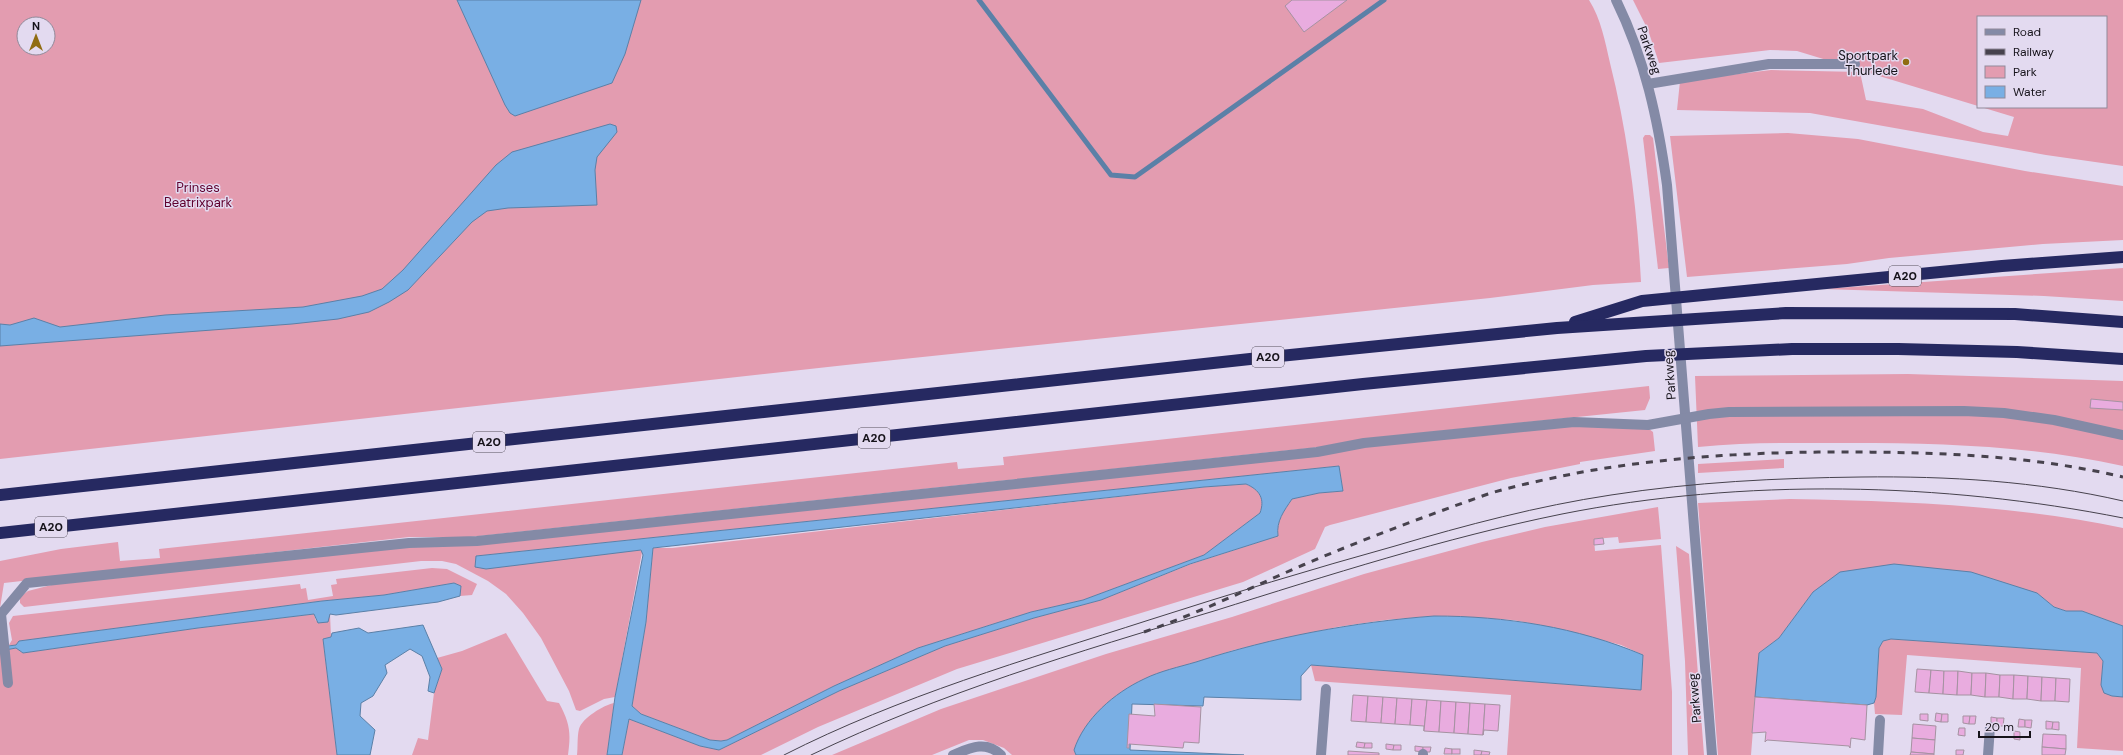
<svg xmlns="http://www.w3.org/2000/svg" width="2123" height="755" font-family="'DM Sans',sans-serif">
	<rect width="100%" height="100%" fill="#e3daf0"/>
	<g fill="#e39cb0" fill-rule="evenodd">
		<path d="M0,0H1589C1601,19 1605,41 1610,63C1628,135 1637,208 1641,282L1593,285L1490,298L846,365L0,459ZM24,24H48V48H24Z"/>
		<path d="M1633,0H2123V166L2046,155L1810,113L1677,110L1680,81L1771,70L1860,72L1866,100L1923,109L1983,132L2008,136L2014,117L1981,107H2106V17H1978V106L1797,51L1770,50L1659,63L1648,30Z"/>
		<path d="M1788,133L1858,139L2025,171L2123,186V240L2043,244L1889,258L1847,264L1687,277L1670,136Z"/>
		<path d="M1645,135H1650L1653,138L1669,268L1658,269L1643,138Z"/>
		<path d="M2123,268V301L2044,296L1823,289Z"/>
		<path d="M1908,374L2123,381V466C2031,446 1945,443 1851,443C1799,443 1751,442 1698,447L1695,376Z"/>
		<path d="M1649,386L1650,398L1645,410L1362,439L1320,447L470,537H409L4,583L0,608V561L61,549L118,542L120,561L160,558L159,549L957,462L958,469L1004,465L1003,457Z"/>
		<path d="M1574,425L1649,429L1653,432L1655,451L1580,462V464L1511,478L1330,525L1325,527L1315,549L1243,582L957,669L818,727L761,755H622L629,719L700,746L719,750L839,691L945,646L1034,618L1101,600L1191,564L1278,536C1276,521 1284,511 1292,499L1319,493L1343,491L1339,466L476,556L638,548L642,552L615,697L604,699L580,711L576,710L569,691L541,638L523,613L506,594L488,581L456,564L442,561H421L24,607L20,603V597L28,591L59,583Z"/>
		<path d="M1784,459V468L1698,473V464Z"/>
		<path d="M1246,484C1260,490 1265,499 1260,513L1204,555L1083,600L1031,612L918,648L834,686L727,740L721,741L710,740L641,714L632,706L646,622L653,548H672L1204,487Z"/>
		<path d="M1790,499C1902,501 2013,505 2123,528V626L2082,611H2066L2054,607L2037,593L1813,592L1779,638L1759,653L1751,755H1718L1698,503Z"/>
		<path d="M1658,507L1661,539L1619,543L1618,537L1594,539L1595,551L1661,545L1672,692V755H1507L1511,695L1315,681L1311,665L1641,690L1643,655L1621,645L1555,628L1513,620L1434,616L1385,620L1337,627L1234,650L1144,679L1074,750L1076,755H1012L1004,748L983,740H969L932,755H832L941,709L1106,654L1232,617L1364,574L1482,542L1545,527Z"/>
		<path d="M1676,546L1689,554L1704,755H1688L1685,661Z"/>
		<path d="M432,568L447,569L477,584L472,595L460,596L461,586L454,583L384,595L322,601L20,641L16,645H9L12,640L9,623L13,616L300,584L301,589L306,588L308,600L333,596L331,585L337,584L336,579Z"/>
		<path d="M314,614L316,621L330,614L331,637L323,639L337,755H0V651L16,648L23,653L198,628Z"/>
		<path d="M506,633L547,701L559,703C570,723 571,733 568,755H412L418,738L428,740L434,693L442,669L437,658L462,651Z"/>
		<path d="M1891,639L2097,653L2103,661L2101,685L2112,696L2123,697V751L2077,748L2081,668L1907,655L1902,715L1875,714L1874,703L1876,697L1879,648L1883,641Z"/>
		<path d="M614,703L607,755H577C578,747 577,737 579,729C582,718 604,705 614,703Z"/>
	</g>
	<g fill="#79afe4" stroke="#5b80a7" fill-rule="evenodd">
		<path d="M457,0H641L625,54L612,83L515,116L510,113L505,105Z"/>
		<path d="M610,124L616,126L617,132L597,157L595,170L597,205L508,208L487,211L472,222L408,290L389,302L369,312L338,319L292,324L0,346V324L10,325L34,318L60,327L165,315L303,307L362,296L382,289L403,270L496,165L512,152Z"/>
		<path d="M1339,466L1343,491L1319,493L1292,499C1284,511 1276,521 1278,536L1190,564L1101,600L1034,618L945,646L839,691L719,750L700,746L629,719L622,755H607L615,697L643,555L641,550L486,569L475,567L476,556ZM1246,484C1260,490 1265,499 1260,513L1204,555L1083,600L1031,612L918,648L834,686L727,740L721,741L710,740L641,714L632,706L646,622L653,548L1204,487Z"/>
		<path d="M1894,564L1971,572L2037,593L2054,607L2066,611H2082L2123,626V697L2112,696L2104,693L2101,685L2103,661L2097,653L1891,639L1883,641L1879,648L1876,697L1874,703L1867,705L1755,697L1759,653L1779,638L1813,592L1840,572Z"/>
		<path d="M454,583L461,586L460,596L438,602L336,615L330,614L328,622L318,623L314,614L198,628L23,653L16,648L0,651V647L16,645L19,641L322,601L384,595Z"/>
		<path d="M1434,616C1505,616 1577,627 1643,655L1641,690L1311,665L1301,676V700L1204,697L1203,706L1132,704L1130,750L1244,755H1076L1074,750C1084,719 1114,693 1144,679C1160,671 1179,667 1196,662C1273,637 1354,622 1434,616Z"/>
		<path d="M423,625L442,669L434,693L428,691L430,677L422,656L410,649L385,665L387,673L373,696L361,703L360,716L375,730L370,755H337L323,639L331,637L332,633L359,628L368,633Z"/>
	</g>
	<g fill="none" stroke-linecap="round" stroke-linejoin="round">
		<path stroke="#5b80a7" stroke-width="5" d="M979,0L1111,175L1135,177L1384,0"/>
	</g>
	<g fill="#e9acdf" stroke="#a592a1">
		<path d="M1292,0H1347L1304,32L1285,6Z"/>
		<path d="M2091,399L2123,402V410L2090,408Z"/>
		<path d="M1603,538L1604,544L1594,545V539Z"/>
		<path d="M1917,669L1931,670L1929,693L1915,692Z"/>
		<path d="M1931,670L1944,671L1943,694L1929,693Z"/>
		<path d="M1944,671H1958L1957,695L1943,694Z"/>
		<path d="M1958,671L1972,673L1971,695H1957Z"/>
		<path d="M1972,673H1986L1985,697L1971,695Z"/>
		<path d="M1986,673L2000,675L1999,697H1985Z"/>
		<path d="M2000,675H2014L2013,699L1999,697Z"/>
		<path d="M2014,675L2028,676L2027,699H2013Z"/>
		<path d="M2028,676L2042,677L2041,701L2027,699Z"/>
		<path d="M2042,677L2056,678L2055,701H2041Z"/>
		<path d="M2056,678L2070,679L2069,702L2055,701Z"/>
		<path d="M1353,695L1368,696L1366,722L1351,721Z"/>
		<path d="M1368,696L1383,697L1381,723L1366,722Z"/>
		<path d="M1383,697L1397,698L1395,724L1381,723Z"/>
		<path d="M1755,697L1867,705L1865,740L1851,738L1850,748L1849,746L1767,740L1765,742L1766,732L1752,733Z"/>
		<path d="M1397,698L1412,699L1410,725L1395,724Z"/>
		<path d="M1412,699L1427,700L1424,731V726L1410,725Z"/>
		<path d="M1427,700L1441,701L1439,732L1424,731Z"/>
		<path d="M1441,701L1456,702L1454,733L1439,732Z"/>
		<path d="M1456,702L1470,703L1468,734L1454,733Z"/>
		<path d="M1470,703L1485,704L1483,735L1468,734Z"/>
		<path d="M1154,704L1201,707L1199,743L1184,742L1183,748L1129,744V748H1127L1129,714L1155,716Z"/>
		<path d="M1485,704L1500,705L1498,731L1484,730L1483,735Z"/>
		<path d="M1936,713L1942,714L1941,722L1935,721Z"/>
		<path d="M1920,714H1928V721L1920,720Z"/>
		<path d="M1942,714H1948V722H1941Z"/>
		<path d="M1963,716H1970L1969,724L1963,723Z"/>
		<path d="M1970,716H1976L1975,724H1969Z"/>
		<path d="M1991,717L1997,718V726L1991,725Z"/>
		<path d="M1997,718H2004L2003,726H1997Z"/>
		<path d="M2019,719L2025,720V727H2018Z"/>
		<path d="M2025,720H2032L2031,728L2025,727Z"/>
		<path d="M2046,721L2053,722L2052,729H2046Z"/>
		<path d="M2053,722H2059V730L2052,729Z"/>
		<path d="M1913,724L1936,726L1935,740L1912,738Z"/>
		<path d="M1959,728H1965V736L1958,735Z"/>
		<path d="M2014,731L2020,732V740L2014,739Z"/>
		<path d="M2043,734L2066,735V749L2042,747Z"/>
		<path d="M1912,738L1935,740L1934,754L1911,752Z"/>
		<path d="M1357,742L1365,743L1364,748L1356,747Z"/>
		<path d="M1365,743H1372V748H1364Z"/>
		<path d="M1386,744L1394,745L1393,750L1386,749Z"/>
		<path d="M1394,745H1401V750H1393Z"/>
		<path d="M1415,746L1423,747V752L1415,751Z"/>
		<path d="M1423,747H1431L1430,752H1423Z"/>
		<path d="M2042,747L2066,749L2065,755H2042Z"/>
		<path d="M1445,748L1452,749V754H1444Z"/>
		<rect x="1452" y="749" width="8" height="5"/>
		<path d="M1474,750L1482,751L1481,755H1474Z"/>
		<path d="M1956,750H1964L1963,755H1956Z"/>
		<path d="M1348,751L1379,753V755H1348Z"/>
		<path d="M1482,751L1490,752L1489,755H1481Z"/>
		<path d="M1911,752L1934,754V755H1910Z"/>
	</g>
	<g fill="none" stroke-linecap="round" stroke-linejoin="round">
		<g stroke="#848aa6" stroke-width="10">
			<path d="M1616,0C1645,59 1658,120 1667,185L1712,755"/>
			<path d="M1648,84L1769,64H1855"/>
			<path d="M8,683L1,614L27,583L409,543L477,541L1317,452L1364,443L1574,422L1648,425L1709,414L1729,412L1964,411L2004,413L2054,420L2123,435"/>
			<path d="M953,755C970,748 986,740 1001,755"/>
			<path d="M1321,755L1326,689"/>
			<path d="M1423,755V754"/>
			<path d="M1878,755L1880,720"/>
			<path d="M1988,755L1990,727"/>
		</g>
		<g stroke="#262961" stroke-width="12">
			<path d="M1575,322L1642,301L2002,266L2123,257"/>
			<path d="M0,495L1250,359L1557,328L1786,313L2015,314L2123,322"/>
			<path d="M0,533L1363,384L1646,356L1792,349H1898L2017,352L2123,359"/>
		</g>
		<g stroke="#47424d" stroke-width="1">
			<path d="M784,755C900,696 1025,660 1149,620C1230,594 1312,569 1395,546C1466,525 1538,506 1611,495C1694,482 1777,478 1861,477C1948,476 2037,481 2123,501"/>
			<path d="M811,755C940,693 1077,652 1214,611C1329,575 1444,538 1562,514C1743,478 1942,482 2123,518"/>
		</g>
		<path stroke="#47424d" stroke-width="3" stroke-dasharray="7 7" stroke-linecap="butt" d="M1144,632C1199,613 1250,588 1303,565C1364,539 1426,516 1488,494C1517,485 1548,479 1577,473C1664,457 1752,452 1840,452C1935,452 2030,455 2123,477"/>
	</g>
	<circle fill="#906c12" stroke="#e3daf0" stroke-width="1.5" cx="1906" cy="62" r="4"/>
	<g text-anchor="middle" stroke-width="3" stroke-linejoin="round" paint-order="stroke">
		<g fill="#e3daf0" stroke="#544f5a" stroke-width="1">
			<rect x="1889" y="266" width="32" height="20" rx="3"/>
			<rect x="1252" y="347" width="32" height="20" rx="3"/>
			<rect x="858" y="428" width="32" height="20" rx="3"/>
			<rect x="473" y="432" width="32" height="20" rx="3"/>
			<rect x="35" y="517" width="32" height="20" rx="3"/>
		</g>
		<g font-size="12" font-weight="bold" fill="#16131a">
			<text x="1905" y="280">A20</text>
			<text x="1268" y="361">A20</text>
			<text x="874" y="442">A20</text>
			<text x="489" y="446">A20</text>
			<text x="51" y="531">A20</text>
		</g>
		<g font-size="13" fill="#16131a" stroke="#e3daf0">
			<text transform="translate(1650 50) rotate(71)" y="5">Parkweg</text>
			<text transform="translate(1669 375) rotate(-94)" y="5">Parkweg</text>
			<text transform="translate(1694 698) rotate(-95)" y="5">Parkweg</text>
		</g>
		<g font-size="13" fill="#16131a" stroke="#e3daf0" text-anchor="end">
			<text x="1898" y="60">Sportpark<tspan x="1898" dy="15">Thurlede</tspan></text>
		</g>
		<g font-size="13" fill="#5f012e" stroke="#e3daf0">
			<text x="198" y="192">Prinses<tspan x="198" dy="15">Beatrixpark</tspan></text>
		</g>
	</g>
	<rect x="1977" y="16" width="130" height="92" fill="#e3daf0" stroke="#918a9a"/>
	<rect x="1985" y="29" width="20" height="6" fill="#848aa6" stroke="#918a9a"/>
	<text x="2013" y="36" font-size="12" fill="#16131a">Road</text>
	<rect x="1985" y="49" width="20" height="6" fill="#47424d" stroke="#918a9a"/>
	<text x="2013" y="56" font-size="12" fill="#16131a">Railway</text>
	<rect x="1985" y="66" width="20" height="12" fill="#e39cb0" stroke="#918a9a"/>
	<text x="2013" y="76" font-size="12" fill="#16131a">Park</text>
	<rect x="1985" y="86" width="20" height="12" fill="#79afe4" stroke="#918a9a"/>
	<text x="2013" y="96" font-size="12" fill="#16131a">Water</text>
	<g transform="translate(36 36)"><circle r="19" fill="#e3daf0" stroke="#918a9a"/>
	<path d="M0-3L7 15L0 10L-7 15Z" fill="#906c12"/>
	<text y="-6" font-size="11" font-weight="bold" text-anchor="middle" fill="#16131a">N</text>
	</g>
	<path d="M1979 731v6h51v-6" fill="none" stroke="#16131a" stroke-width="2"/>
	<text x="1985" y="731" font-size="12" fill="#16131a" stroke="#e3daf0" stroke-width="3" paint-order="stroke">20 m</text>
</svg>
